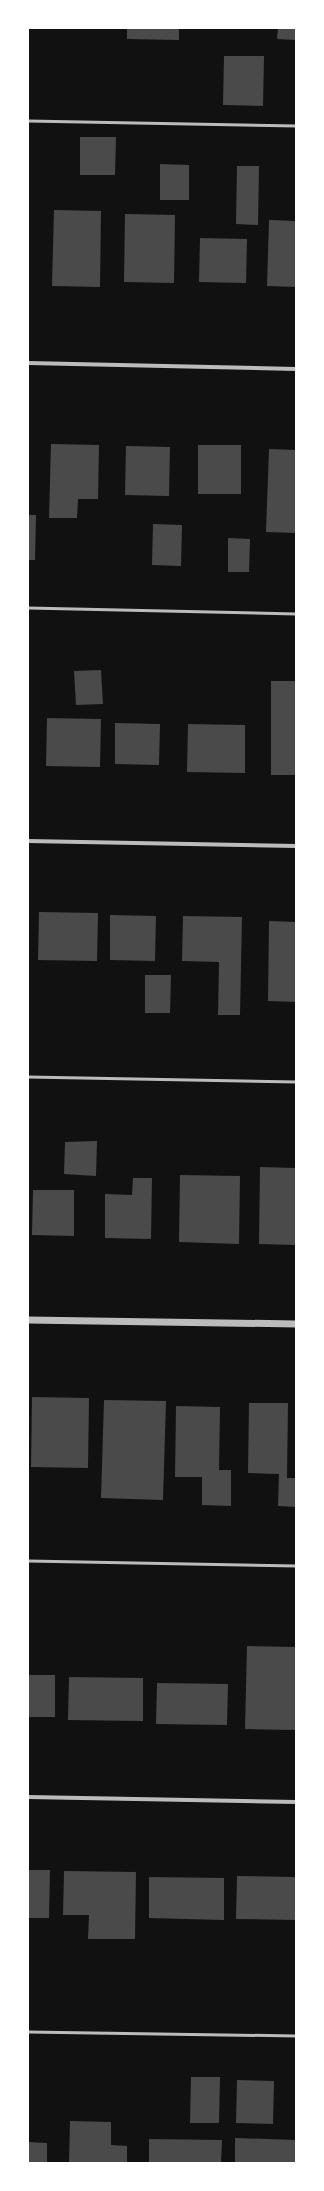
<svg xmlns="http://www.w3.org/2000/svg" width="324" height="2191" font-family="'Asap Condensed',sans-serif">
	<rect width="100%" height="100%" fill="#111"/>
	<g fill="#4a4a4a">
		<path d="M127,28H179V40L127,39Z"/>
		<path d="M278,28H296V40L277,39Z"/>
		<path d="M224,56H264L263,106L223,105Z"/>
		<path d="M80,137H116L115,175H80Z"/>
		<path d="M160,164L189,165V200H160Z"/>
		<path d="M237,166H259L258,225L236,224Z"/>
		<path d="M54,210L101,211L100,287L52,286Z"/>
		<path d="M125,214L175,215L174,283L124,282Z"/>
		<path d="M269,220L296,221V287L267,286Z"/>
		<path d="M200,238L247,239L246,283L199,282Z"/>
		<path d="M51,444L99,445L98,499H78L77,518H49Z"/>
		<rect x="198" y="445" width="43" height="49"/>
		<path d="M126,446L170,447L169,496L125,495Z"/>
		<path d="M269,449L296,450V533L266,532Z"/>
		<path d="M28,515H36L35,560H28Z"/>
		<path d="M153,524L182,525L181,566L152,565Z"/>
		<path d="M228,538L250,539L249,572H228Z"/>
		<path d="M101,670L103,704L76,705L74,671Z"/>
		<rect x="271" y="681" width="25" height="94"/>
		<path d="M47,718L101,719L100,767L46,766Z"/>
		<path d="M115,723L160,724L159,765L115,764Z"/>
		<path d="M188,724L245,725V773L187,772Z"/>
		<path d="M39,912L98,913L97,961L38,960Z"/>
		<path d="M110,915L156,916L155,961L110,960Z"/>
		<path d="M183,916L242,917L240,1015H218L219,962L182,961Z"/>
		<path d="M269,921L296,922V1002L268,1001Z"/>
		<path d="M145,975H171L170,1013H145Z"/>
		<path d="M97,1141L96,1176L64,1174L65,1142Z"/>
		<path d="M260,1167L296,1168V1245L259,1244Z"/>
		<path d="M180,1175L240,1176L239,1244L179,1242Z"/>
		<path d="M133,1178H152L151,1239L105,1238V1194L132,1195Z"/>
		<path d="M33,1190H74V1236L32,1235Z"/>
		<path d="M32,1397L89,1398L88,1468L31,1467Z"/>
		<path d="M104,1400L166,1401L163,1500L101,1498Z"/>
		<path d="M249,1403H288L287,1478H296V1507L278,1506L279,1474L248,1473Z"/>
		<path d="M176,1406L220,1407L219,1470H231V1506L202,1505V1477H175Z"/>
		<path d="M247,1646L296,1647V1730L245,1729Z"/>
		<rect x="28" y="1675" width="27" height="42"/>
		<path d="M69,1677L143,1678V1721L68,1720Z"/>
		<path d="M157,1683L228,1684L227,1725L156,1724Z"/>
		<path d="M28,1870H50L49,1918H28Z"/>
		<path d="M64,1871L136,1872L135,1939H88L89,1915H63Z"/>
		<path d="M237,1876L296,1877V1920L236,1919Z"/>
		<path d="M149,1877L224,1878V1920L149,1918Z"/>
		<path d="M191,2077H220L219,2123H190Z"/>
		<path d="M237,2080L274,2081L273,2124L236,2123Z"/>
		<path d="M70,2121L111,2122V2145L127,2146V2163H69Z"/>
		<path d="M235,2138L296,2140V2163H235Z"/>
		<path d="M149,2139L222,2140L221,2163H149Z"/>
		<path d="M28,2142L47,2143V2163H28Z"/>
	</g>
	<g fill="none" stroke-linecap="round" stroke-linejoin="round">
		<g stroke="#bcbcbc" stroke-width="3">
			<path d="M28,121L296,126"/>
			<path d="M28,608L296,614"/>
			<path d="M28,1077L296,1082"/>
			<path d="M28,1561L296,1566"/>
			<path d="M28,2032L296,2036"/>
		</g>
		<g stroke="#bcbcbc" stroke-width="4">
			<path d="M28,363L296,369"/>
			<path d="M28,841L296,846"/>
			<path d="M28,1797L296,1802"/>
		</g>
		<path stroke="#bcbcbc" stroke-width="7" d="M28,1320L296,1324"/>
	</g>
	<rect width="324" height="2191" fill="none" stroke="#ffffff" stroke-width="58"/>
</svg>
